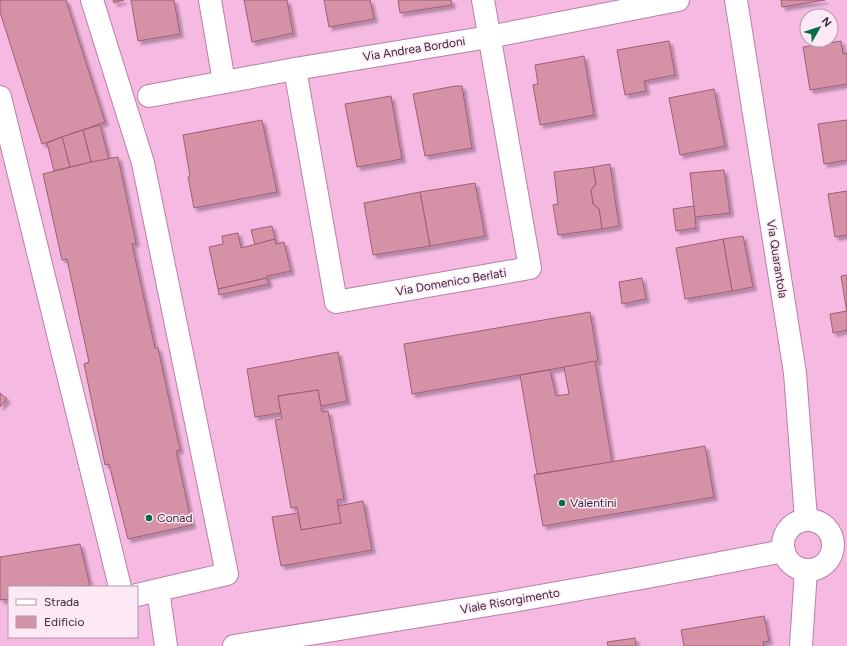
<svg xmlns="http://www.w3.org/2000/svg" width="847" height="646" font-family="Figtree,sans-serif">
	<defs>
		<filter id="shadow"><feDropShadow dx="3.5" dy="3.5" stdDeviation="1" flood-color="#0004"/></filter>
	</defs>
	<rect width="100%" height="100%" fill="#f5b9e2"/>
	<g fill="#d591a6" stroke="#9e5f74" filter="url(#shadow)">
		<path d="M0,0H66L105,122L42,144L0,12Z"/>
		<path d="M113,0H124L114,3Z"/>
		<path d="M131,0H174L180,34L138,41Z"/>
		<path d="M244,0H287L293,33L252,42Z"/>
		<path d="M324,0H370L374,19L329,27Z"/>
		<path d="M398,0H451L452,5L400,13Z"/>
		<path d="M781,0H825L782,7Z"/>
		<path d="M669,41L675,75L644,81L646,91L625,95L617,50Z"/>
		<path d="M841,41L843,54L847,53V84L810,90L803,47Z"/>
		<path d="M584,56L594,115L540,125L533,85L538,84L535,65Z"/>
		<path d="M455,86H462L472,148L425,156L413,94Z"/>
		<path d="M714,89L725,146L680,155L669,98Z"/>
		<path d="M391,96L402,159L357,167L345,104Z"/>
		<path d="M262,120L277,192L194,208L188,177L190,176L183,135Z"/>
		<path d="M847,120V160L824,164L818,124Z"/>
		<path d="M100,125L109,160L91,162L83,130Z"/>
		<path d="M83,130L91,162L70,167L62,137Z"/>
		<path d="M62,137L70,167L54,171L47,143Z"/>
		<path d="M118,157L136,243L132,244L155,348H158L180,450L176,451L192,525L128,539L109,464L105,465L84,364L89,362L67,259L62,260L43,174L91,162Z"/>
		<path d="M610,164L619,226L602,229L599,209L593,204L591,190L596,184L593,167Z"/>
		<path d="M593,167L596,184L591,190L593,204L599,209L602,229L558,235L553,205L558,204L554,172Z"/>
		<path d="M724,170L730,213L695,217L690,173Z"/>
		<path d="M475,183L485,236L430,246L420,192Z"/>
		<path d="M847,191V235L835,237L828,194Z"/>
		<path d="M420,192L430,246L373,255L364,203Z"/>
		<path d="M694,206L696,228L676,231L673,209Z"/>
		<path d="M272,226L275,239L255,245L251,230Z"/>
		<path d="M238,233L241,248L275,239L276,244L284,242L291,271L267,276V278L218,289L209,247L223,244L222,236Z"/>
		<path d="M743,236L753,287L732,291L723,239Z"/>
		<path d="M723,239L732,291L685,299L676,248Z"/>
		<path d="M847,275V313L841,276Z"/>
		<path d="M267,278L269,284L219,295L218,289Z"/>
		<path d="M642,278L646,299L622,304L619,282Z"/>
		<path d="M847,311V330L833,333L830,314Z"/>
		<path d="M590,312L598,361L412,394L404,344Z"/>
		<path d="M338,352L347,401L321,406L318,390L278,396L281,413L255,417L247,369Z"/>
		<path d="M595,361L612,462L537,474L520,375L550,370L556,396L569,394L564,367Z"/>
		<path d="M318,390L322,412L328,411L344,499L337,500L341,523L301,530L297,507L291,508L275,420L282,419L278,396Z"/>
		<path d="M0,393L7,399L0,407Z"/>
		<path d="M705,446L714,497L543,526L534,475Z"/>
		<path d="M363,501L372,550L281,566L272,517L298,513L301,530L341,523L338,506Z"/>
		<path d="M80,544L90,586L9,587V599L0,600V557Z"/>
		<path d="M764,616L769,641L763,642L764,646H684L681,630Z"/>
		<path d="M635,638L636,646H608L607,642Z"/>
	</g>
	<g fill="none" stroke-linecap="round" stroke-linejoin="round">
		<defs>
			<g id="minor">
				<path d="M92,0L143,163L227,574L158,590L166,646"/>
				<path d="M210,0L224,82"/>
				<path d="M736,0L795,373L806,519"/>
				<path d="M295,69L336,302L530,268L483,0"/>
				<path d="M149,96L295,69L489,37L678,0"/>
				<path d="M0,97L120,587"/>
				<circle cx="808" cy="545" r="25"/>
				<path d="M137,595L158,590"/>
				<path d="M234,646L501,603L642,578L784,551"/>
				<path d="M801,646L806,570"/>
			</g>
		</defs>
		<use href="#minor" stroke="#b880a7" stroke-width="24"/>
		<use href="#minor" stroke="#fff" stroke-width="22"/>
	</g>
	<g fill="#046e45" stroke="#fce9f5" stroke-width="1.5">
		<circle cx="562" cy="503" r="4"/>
		<circle cx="149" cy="518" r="4"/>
	</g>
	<g text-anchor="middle" stroke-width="3" stroke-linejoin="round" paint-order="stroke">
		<g font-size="12" fill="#3f2838" stroke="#fce9f5">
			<text transform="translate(414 49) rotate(-9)" y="4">Via Andrea Bordoni</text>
			<text transform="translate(777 259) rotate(81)" y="4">Via Quarantola</text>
			<text transform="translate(451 282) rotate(-10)" y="4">Via Domenico Berlati</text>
			<text transform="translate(510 601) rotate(-10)" y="4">Viale Risorgimento</text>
		</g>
		<g font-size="12" fill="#3f2838" stroke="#fce9f5" text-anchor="start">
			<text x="570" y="507">Valentini</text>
			<text x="157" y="522">Conad</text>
		</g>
	</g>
	<rect x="8" y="586" width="130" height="52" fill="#fce9f5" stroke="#b09ca9"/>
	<rect x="16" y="599" width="20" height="6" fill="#ffffff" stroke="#b09ca9"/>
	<text x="44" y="606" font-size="12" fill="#3f2838">Strada</text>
	<rect x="16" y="616" width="20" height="12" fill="#d591a6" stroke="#b09ca9"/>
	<text x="44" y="626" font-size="12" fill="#3f2838">Edificio</text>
	<g transform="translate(819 28) rotate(51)"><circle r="19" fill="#fce9f5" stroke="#b09ca9"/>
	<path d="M0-3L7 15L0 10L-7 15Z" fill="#046e45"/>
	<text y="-6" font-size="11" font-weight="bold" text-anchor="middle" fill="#3f2838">N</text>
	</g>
</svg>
